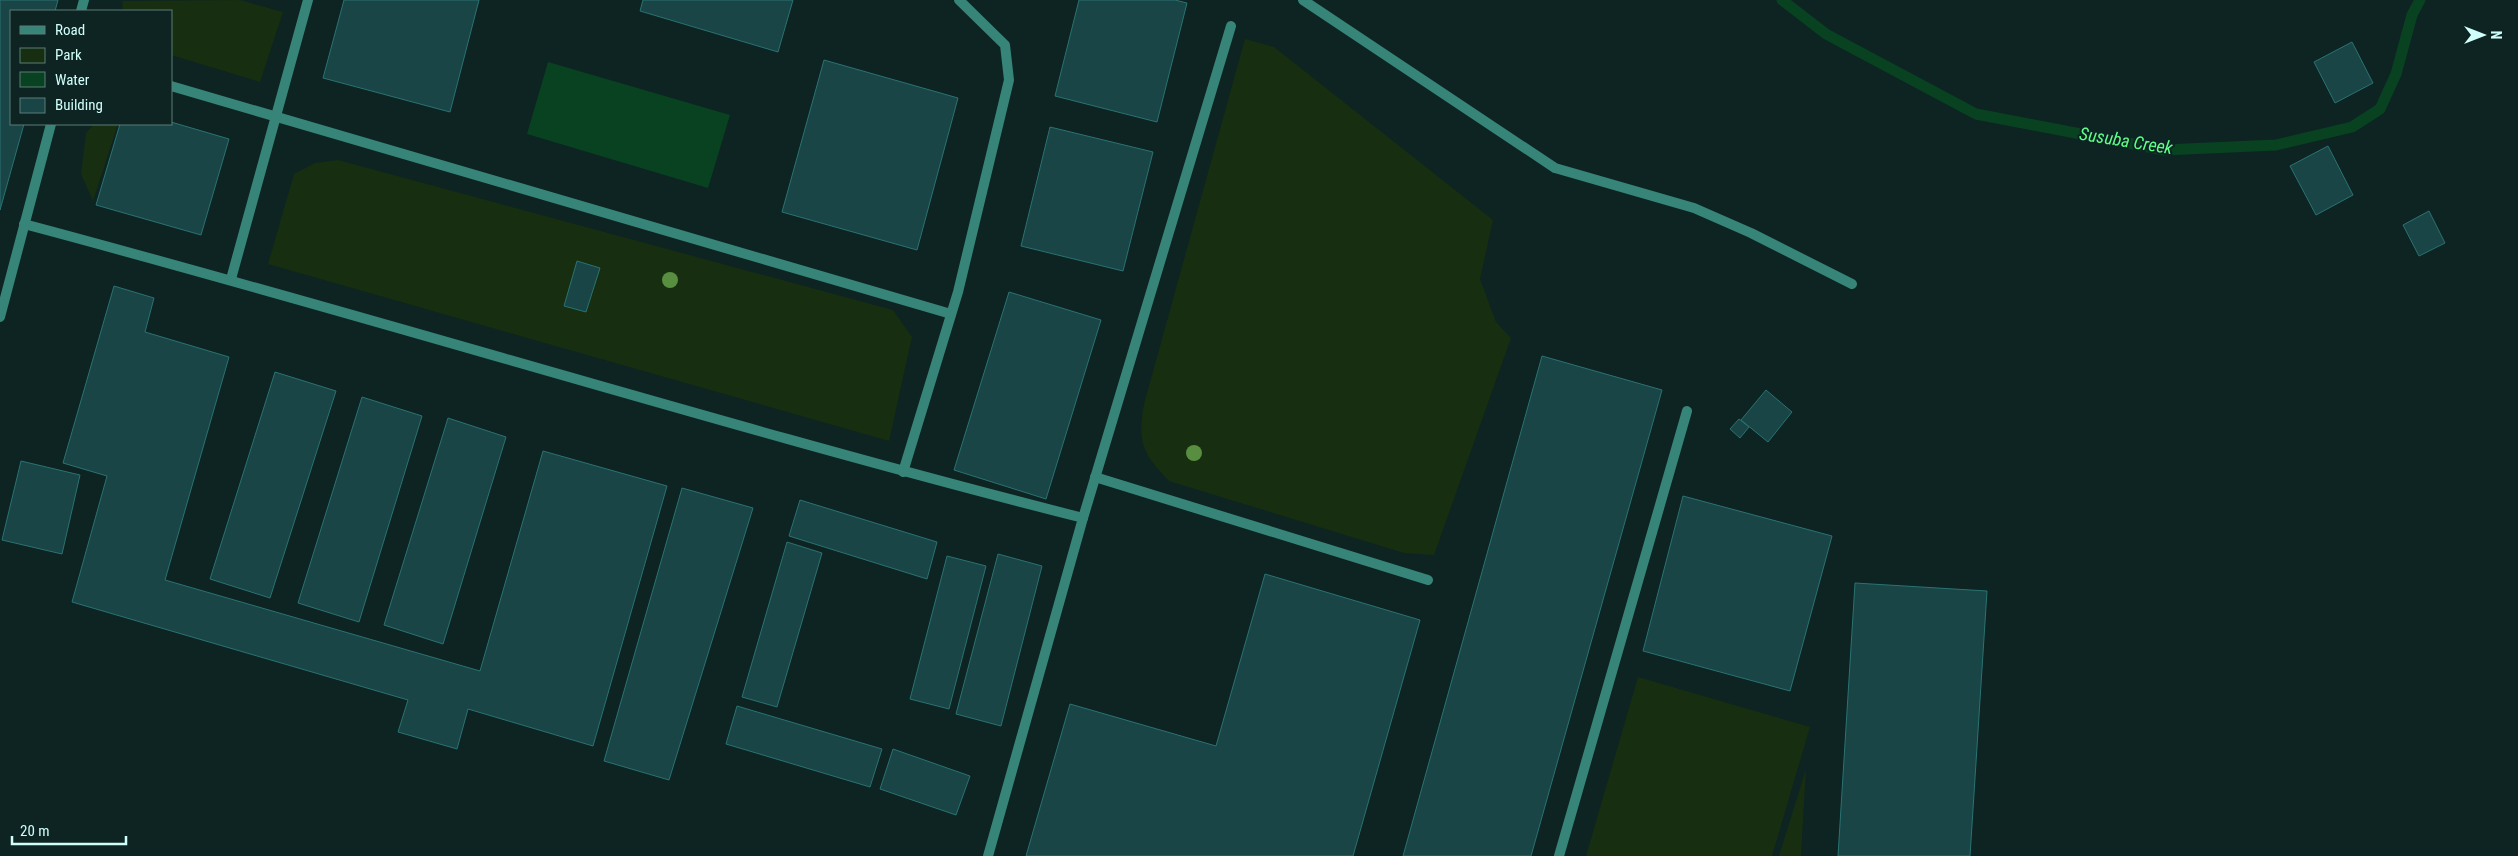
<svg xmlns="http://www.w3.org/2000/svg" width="2518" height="856" font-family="'Roboto Condensed',sans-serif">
	<rect width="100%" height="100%" fill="#0d2423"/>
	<g fill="#172e10">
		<path d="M240,0L283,12L260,82L171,55V11H123L122,1Z"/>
		<path d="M1245,39L1274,47L1493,220L1480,279L1496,322L1511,338L1434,555L1404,553L1169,481C1143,454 1137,442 1144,404Z"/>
		<path d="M94,124H118L93,201L81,174L86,133Z"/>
		<path d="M338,160L893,310L912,337L889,441L268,264L294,174L315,163Z"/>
		<path d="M1638,677L1810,727L1772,856H1586Z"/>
		<path d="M1806,769L1801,856H1779Z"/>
	</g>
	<path fill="#084221" d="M548,62L730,115L708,188L527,134Z"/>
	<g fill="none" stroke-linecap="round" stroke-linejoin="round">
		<path stroke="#084221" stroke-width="11" d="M1782,0L1826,34L1976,114L2164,150L2276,145L2352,127L2380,109L2396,74L2412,15L2420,0"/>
	</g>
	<g fill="#194546" stroke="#2a7372">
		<path d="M0,0H58L55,11H11V124H24L0,210Z"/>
		<path d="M344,0H479L450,112L323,78Z"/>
		<path d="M643,0H793L778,52L640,11Z"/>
		<path d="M1079,0H1175L1187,3L1157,122L1055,96Z"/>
		<path d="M2352,42L2373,83L2335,103L2314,62Z"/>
		<path d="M824,60L958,98L917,250L782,212Z"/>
		<path d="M171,122L229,139L201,235L96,205L120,124Z"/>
		<path d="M1050,127L1153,152L1123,271L1021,246Z"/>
		<path d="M2328,146L2353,195L2316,215L2290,166Z"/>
		<path d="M2429,211L2445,243L2419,256L2403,225Z"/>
		<path d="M577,261L600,268L586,312L564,306Z"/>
		<path d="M114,286L154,298L145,332L229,357L165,580L480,671L543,451L667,486L593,746L468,709L457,749L398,732L408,700L72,602L107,476L63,463Z"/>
		<path d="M1009,292L1101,320L1046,499L954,470Z"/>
		<path d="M1542,356L1662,390L1531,856H1403Z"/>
		<path d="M275,372L336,391L270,598L210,579Z"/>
		<path d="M1766,390L1792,412L1768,442L1741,420Z"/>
		<path d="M362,397L422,416L359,622L298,603Z"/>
		<path d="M448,418L506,437L443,644L384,625Z"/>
		<path d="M1739,419L1749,427L1740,438L1730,429Z"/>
		<path d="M21,461L80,475L62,554L2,540Z"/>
		<path d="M682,488L753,508L669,780L604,761Z"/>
		<path d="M1683,496L1832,536L1790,691L1643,651Z"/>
		<path d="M800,500L937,542L927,579L789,536Z"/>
		<path d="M787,542L822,553L777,707L742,697Z"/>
		<path d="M998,554L1042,566L1001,726L956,714Z"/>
		<path d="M947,556L986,566L949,709L910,699Z"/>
		<path d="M1265,574L1420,620L1353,856H1026L1070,704L1216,746Z"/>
		<path d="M1855,583L1987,591L1970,856H1838Z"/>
		<path d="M737,706L882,749L870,787L726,744Z"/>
		<path d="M893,749L970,776L956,815L880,789Z"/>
	</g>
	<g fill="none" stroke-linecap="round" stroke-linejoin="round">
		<g stroke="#368578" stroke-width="10">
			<path d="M1303,0L1555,168L1694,208L1751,233L1852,284"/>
			<path d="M81,11L84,0"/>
			<path d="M171,86L951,314"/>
			<path d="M24,224C378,318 728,428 1083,518L988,856"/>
			<path d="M231,279L308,0"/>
			<path d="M0,317L51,124"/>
			<path d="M903,472L958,292L1009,80L1005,45L959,0"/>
			<path d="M1095,477L1428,580"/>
			<path d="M1083,518L1231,26"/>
			<path d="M1559,856L1687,411"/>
		</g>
	</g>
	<g fill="#588e40">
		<circle cx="670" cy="280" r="8"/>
		<circle cx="1194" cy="453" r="8"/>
	</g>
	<g text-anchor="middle" stroke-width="4" stroke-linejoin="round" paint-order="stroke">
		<g font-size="18" font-style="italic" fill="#5eff89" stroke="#0d2423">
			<text transform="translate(2126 141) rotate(9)" y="6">Susuba Creek</text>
		</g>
	</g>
	<rect x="10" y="10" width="162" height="115" fill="#0d2423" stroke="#5b7c79"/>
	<rect x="20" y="26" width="25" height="8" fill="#368578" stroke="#5b7c79"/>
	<text x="55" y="35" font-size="15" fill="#d0fffb">Road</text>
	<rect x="20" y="48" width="25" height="15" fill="#172e10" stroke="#5b7c79"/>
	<text x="55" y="60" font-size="15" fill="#d0fffb">Park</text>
	<rect x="20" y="72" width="25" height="15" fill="#084221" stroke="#5b7c79"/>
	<text x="55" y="85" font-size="15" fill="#d0fffb">Water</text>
	<rect x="20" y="98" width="25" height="15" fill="#194546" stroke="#5b7c79"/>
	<text x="55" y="110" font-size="15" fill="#d0fffb">Building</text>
	<g transform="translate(2483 35) rotate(90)" stroke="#0d2423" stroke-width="4" paint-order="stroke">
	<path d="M0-4L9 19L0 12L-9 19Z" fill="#d0fffb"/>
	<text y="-8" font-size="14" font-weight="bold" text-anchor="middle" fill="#d0fffb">N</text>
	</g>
	<path d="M12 836v8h114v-8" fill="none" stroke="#d0fffb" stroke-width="2.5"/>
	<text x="20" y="836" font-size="15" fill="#d0fffb" stroke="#0d2423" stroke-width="4" paint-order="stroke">20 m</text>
</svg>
